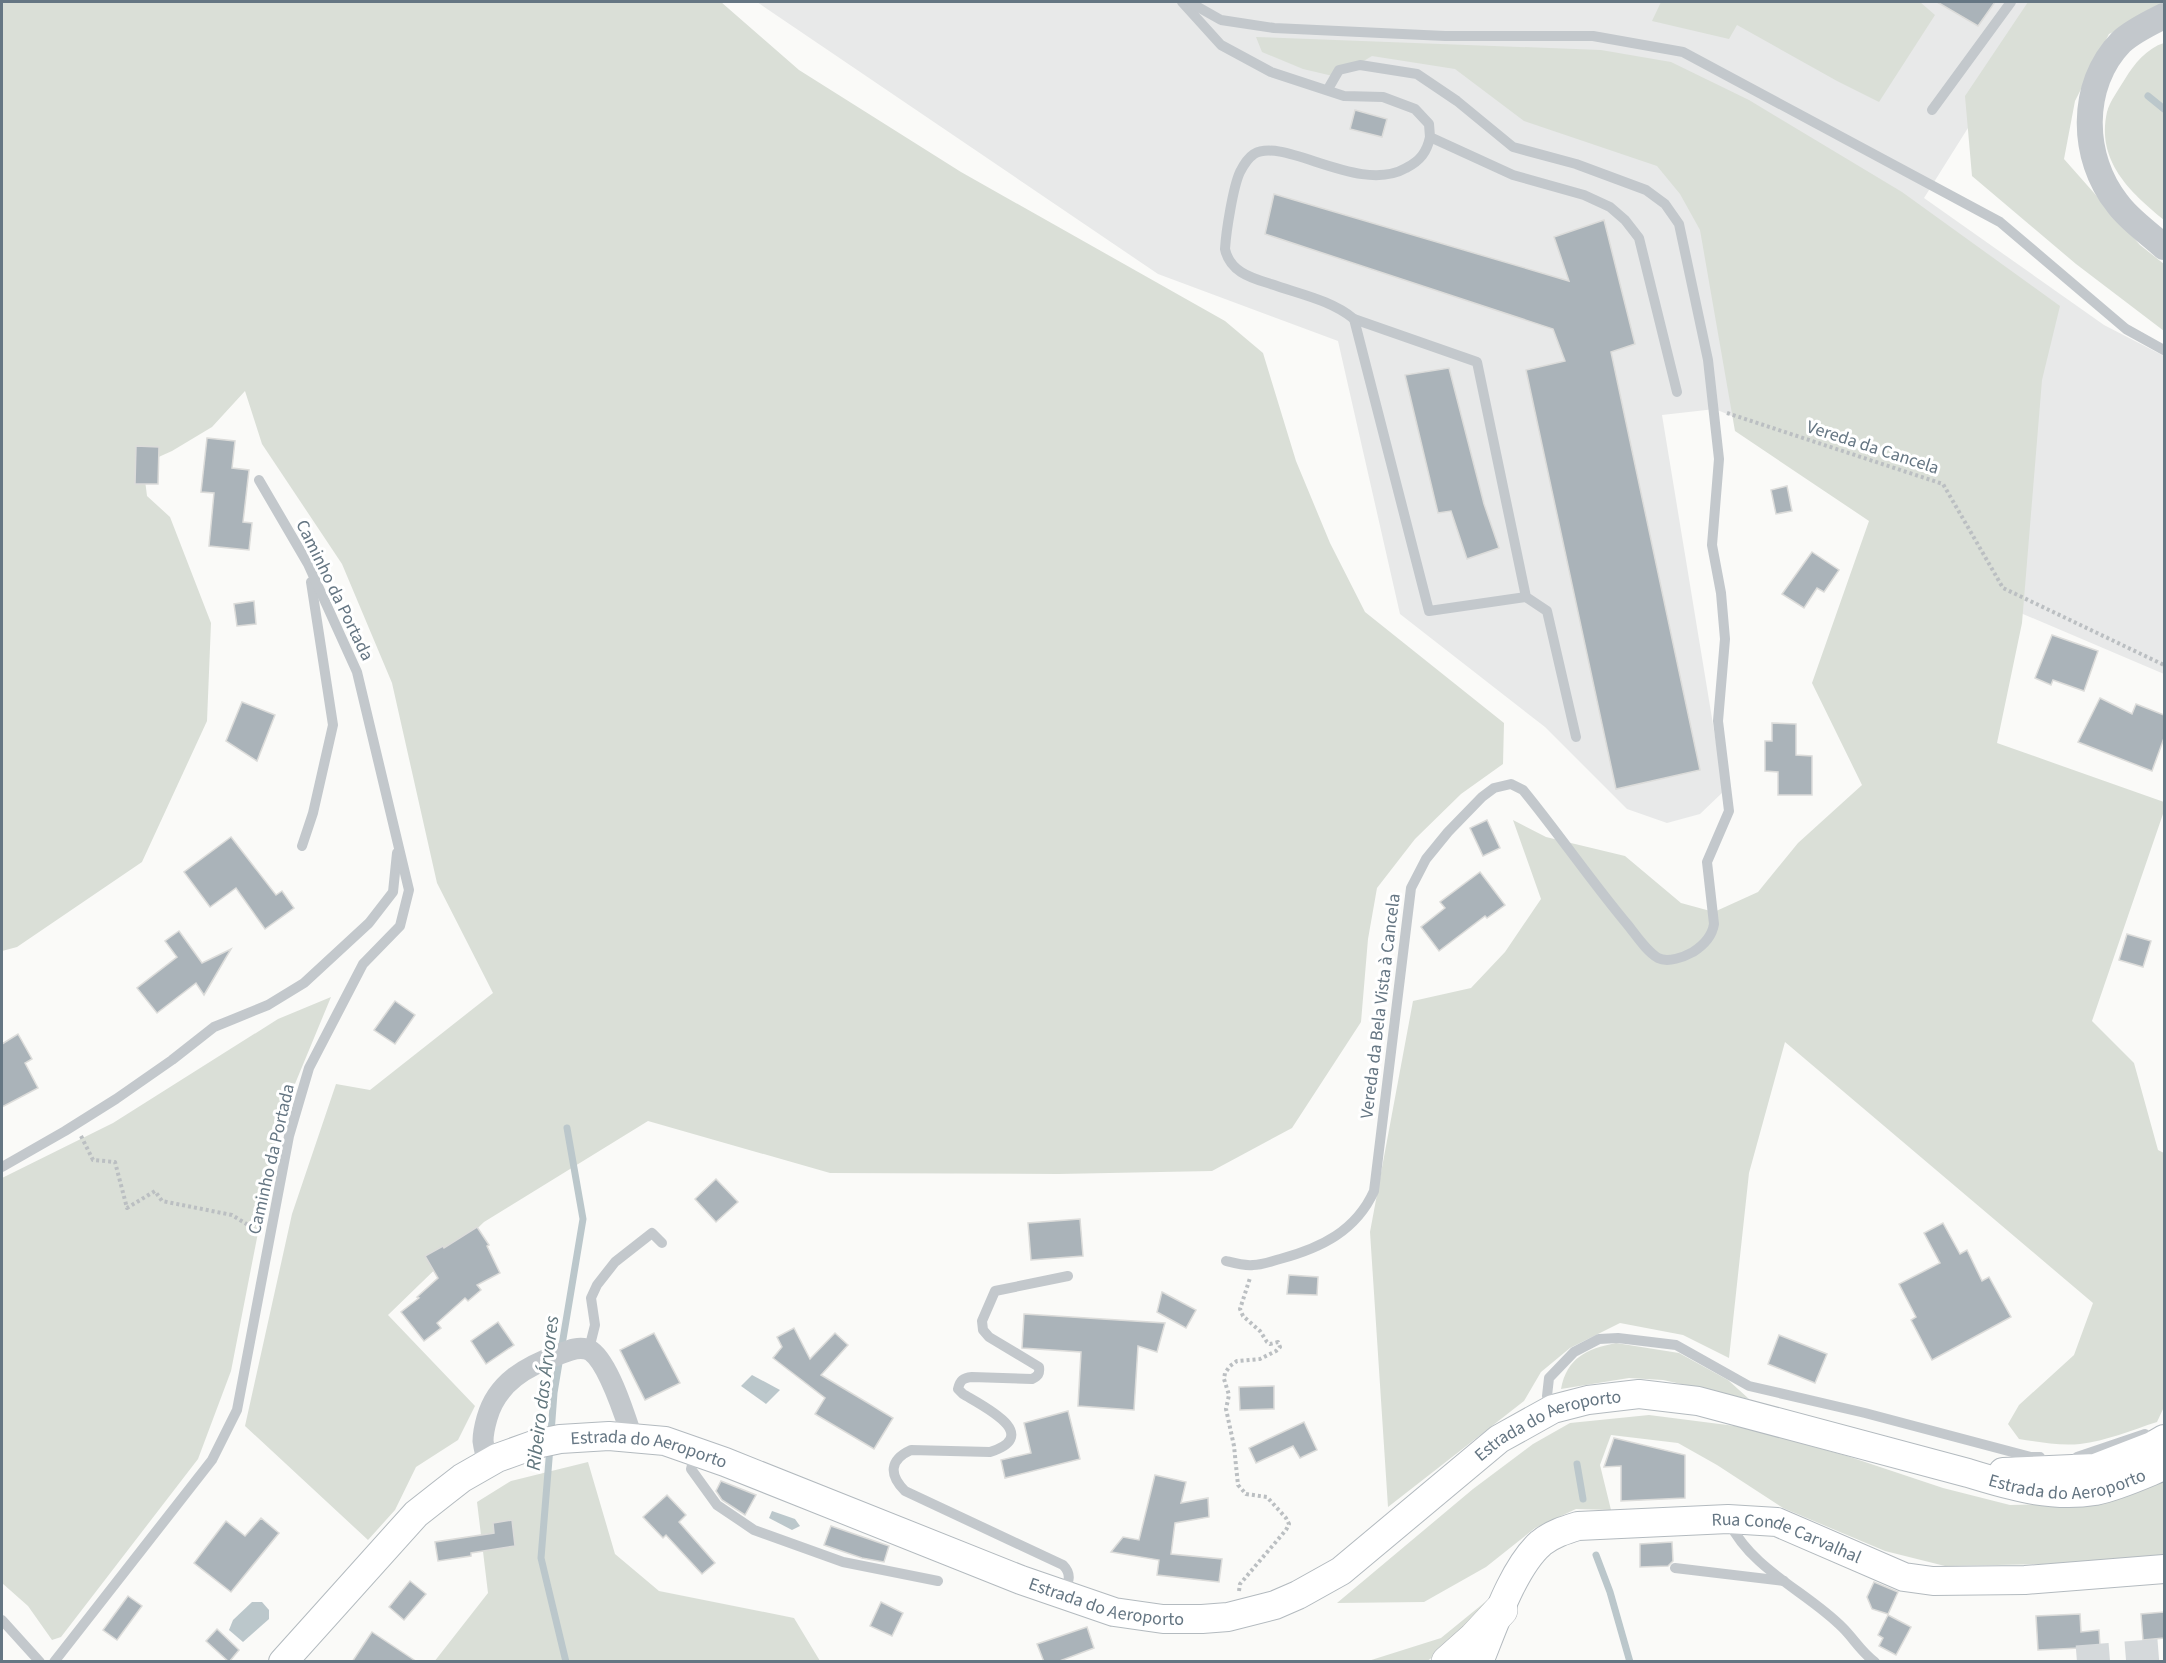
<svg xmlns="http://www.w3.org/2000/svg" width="2166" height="1663" font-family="'Source Sans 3',sans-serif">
	<rect width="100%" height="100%" fill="#fafaf8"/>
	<path fill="#e8e9e9" d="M757,2H2047L1924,198L2104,325L2164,356V674L1976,594L1927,498L1715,409L1662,415L1724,791L1700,814L1667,823L1627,809L1545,727L1400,614L1338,341L1158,274Z"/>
	<g fill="#dadfd7">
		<path d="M2,2H721L799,70L961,172L1225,321L1263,353L1296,461L1330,543L1365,612L1504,723L1503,764L1461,794L1415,839L1377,888L1368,939L1361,1022L1292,1128L1212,1171L1058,1174L830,1173L648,1121L484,1222L388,1315L475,1406L458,1440L416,1467L395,1510L368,1540L245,1426L292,1214L336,1084L370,1090L493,993L437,883L392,683L342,564L262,444L245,391L212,427L172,451L143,464L147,496L170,517L211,623L207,721L142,862L17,947L2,951Z"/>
		<path d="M1661,2H1920L1935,15L1879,102L1837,81L1737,25L1729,39L1652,21Z"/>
		<path d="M2028,2H2164V8L2109,34L2075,101L2064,159L2140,245L2164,264V331L2076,264L1972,176L1965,96Z"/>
		<path d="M1256,37L1601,50L1671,62L1749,100L1902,192L2060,306L2042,380L2022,623L1997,743L2164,802V811L2092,1021L2134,1063L2158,1150L2164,1153V1407L2157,1422C2132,1430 2106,1441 2080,1444C2060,1446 2038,1442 2019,1439L2008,1424L2019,1405L2074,1355L2093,1303L1785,1042L1749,1173L1729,1358L1683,1335L1620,1323L1570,1348L1541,1372L1524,1401L1388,1507L1370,1232L1413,1001L1471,988L1505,952L1541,899L1513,820L1546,837L1625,856L1681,903L1714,912L1758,892L1798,843L1862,785L1812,683L1869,521L1735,431L1700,230L1680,194L1657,166L1524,121L1455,69L1372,56L1337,77L1303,69L1262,52Z"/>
		<path d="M2164,43V220C2130,192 2096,161 2107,112C2110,101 2119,89 2125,79C2134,64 2147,48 2164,43Z"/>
		<path d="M331,997L280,1120L231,1371L198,1459L61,1637L52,1640L28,1606L2,1583V1178L113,1123L278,1019Z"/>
		<path d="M1616,1343L1679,1353L1728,1380L1749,1399L1663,1380L1629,1378L1561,1389C1567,1358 1586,1349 1616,1343Z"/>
		<path d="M1649,1415L1743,1427L1847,1456L1943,1488L2010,1505L2096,1503L2164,1477V1556L2043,1564L1945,1566L1885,1551L1783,1508L1717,1465L1678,1443L1611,1435L1600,1465L1611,1510L1576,1509L1535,1528L1486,1567L1424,1602L1337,1603L1473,1489L1533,1444L1570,1423Z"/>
		<path d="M588,1462L615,1554L659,1591L794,1618L820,1661L434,1662L488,1593L477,1502L511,1481Z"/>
		<path d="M1506,1585L1473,1630L1427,1661L1365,1662L1441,1638Z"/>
	</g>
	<g fill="#bbc7cb">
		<path d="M752,1375L780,1390L766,1404L741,1386Z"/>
		<path d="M772,1511L795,1519L800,1526L792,1530L769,1518Z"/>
		<path d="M252,1602H262L269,1610V1619L243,1642L229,1630L233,1620Z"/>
	</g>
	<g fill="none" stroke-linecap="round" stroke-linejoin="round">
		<g stroke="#bbc7cb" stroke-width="7">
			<path d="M2148,96L2164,109"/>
			<path d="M551,1433L554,1393L583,1219L567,1128"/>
			<path d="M550,1447L541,1558L566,1662"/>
			<path d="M1577,1464L1583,1499"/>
			<path d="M1596,1555L1610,1592L1630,1662"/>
		</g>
	</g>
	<g fill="#aab3b9" stroke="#dcdcda" stroke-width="1.5">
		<path d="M1937,2H1995L1978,26Z"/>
		<path d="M1355,110L1387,119L1382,137L1350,129Z"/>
		<path d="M1274,194L1569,281L1554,237L1604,220L1635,344L1611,352L1700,770L1616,789L1526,370L1565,361L1553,329L1265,234Z"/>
		<path d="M1449,368L1484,504L1499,548L1467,559L1451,511L1438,513L1405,375Z"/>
		<path d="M207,438L235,441L232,468L249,470L243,522L252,523L249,550L209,546L214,493L201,492Z"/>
		<path d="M136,446L159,447L158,484H135Z"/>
		<path d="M1787,486L1792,511L1776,514L1771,490Z"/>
		<path d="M1812,552L1839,570L1824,592L1817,588L1804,608L1782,594Z"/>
		<path d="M254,601L256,624L237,626L234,604Z"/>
		<path d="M2052,635L2098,651L2084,691L2053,680L2051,685L2035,678Z"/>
		<path d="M2100,698L2132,714L2136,704L2164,715V738L2152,771L2078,742Z"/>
		<path d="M242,702L275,715L257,761L226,741Z"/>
		<path d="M1772,723L1796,724V755L1812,756V795H1778V772L1765,771V741H1772Z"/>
		<path d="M1487,820L1500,848L1483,856L1470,828Z"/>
		<path d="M231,837L276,895L282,891L294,908L265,929L236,888L210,907L184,872Z"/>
		<path d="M1480,872L1505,905L1487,918L1485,916L1439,951L1421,927L1445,908L1440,902Z"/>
		<path d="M179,931L202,963L231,949L204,995L196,983L157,1013L137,988L177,957L165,941Z"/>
		<path d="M2127,934L2151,941L2143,967L2119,960Z"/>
		<path d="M395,1001L415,1015L395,1044L374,1030Z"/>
		<path d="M18,1034L32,1059L25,1063L38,1088L2,1107V1044Z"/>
		<path d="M716,1179L738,1202L716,1222L695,1199Z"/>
		<path d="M1080,1219L1083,1256L1031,1260L1028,1223Z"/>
		<path d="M1943,1223L1960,1254L1967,1250L1982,1281L1989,1277L2011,1317L1932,1360L1911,1320L1916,1317L1899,1284L1940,1263L1924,1233Z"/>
		<path d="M477,1227L489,1245L487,1246L500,1273L477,1285L481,1290L468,1301L465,1298L437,1323L441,1328L424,1341L401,1312L419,1298L417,1297L438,1278L425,1256L443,1246L444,1248Z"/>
		<path d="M1289,1275L1318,1277L1317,1295L1287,1294Z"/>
		<path d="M1162,1292L1196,1310L1186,1328L1157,1312Z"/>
		<path d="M1024,1314L1165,1323L1157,1352L1138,1346L1134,1410L1078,1406L1081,1352L1022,1348Z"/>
		<path d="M498,1322L514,1345L486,1364L471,1341Z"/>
		<path d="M794,1328L810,1359L835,1333L848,1345L821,1375L893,1418L874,1449L815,1414L825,1398L773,1358L782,1347L777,1337Z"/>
		<path d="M654,1333L680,1383L645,1400L620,1350Z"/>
		<path d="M1779,1335L1827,1354L1815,1383L1768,1364Z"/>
		<path d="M1274,1386V1409L1240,1410L1239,1387Z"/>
		<path d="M1068,1411L1080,1459L1005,1478L1001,1460L1031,1453L1024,1423Z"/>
		<path d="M1304,1422L1317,1450L1300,1458L1293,1446L1256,1463L1249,1448Z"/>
		<path d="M1614,1438L1685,1455V1498L1621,1501V1466L1604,1467Z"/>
		<path d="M1155,1475L1186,1482L1181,1503L1208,1498L1209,1517L1175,1523L1171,1554L1222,1559L1219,1582L1157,1575L1159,1560L1111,1552L1123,1537L1139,1540Z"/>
		<path d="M721,1481L756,1495L745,1515L722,1500L716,1491Z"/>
		<path d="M667,1495L686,1515L679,1522L715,1563L702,1574L666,1535L663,1538L643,1517Z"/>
		<path d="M261,1518L279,1533L231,1592L194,1563L226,1521L245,1536Z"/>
		<path d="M512,1520L515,1546L471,1553V1556L438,1561L435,1542L494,1533L493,1523Z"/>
		<path d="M831,1526L889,1546L884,1562L862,1558L824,1545Z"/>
		<path d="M1672,1542L1673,1561L1668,1566L1640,1567V1544Z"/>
		<path d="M410,1581L426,1594L404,1620L389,1607Z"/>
		<path d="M1874,1582L1898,1592L1888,1614L1872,1609L1867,1597Z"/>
		<path d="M128,1596L142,1606L117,1640L103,1630Z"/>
		<path d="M881,1602L903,1613L892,1636L870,1626Z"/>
		<path d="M2164,1612V1638L2143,1640L2141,1614Z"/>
		<path d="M2080,1614L2081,1632L2099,1630L2100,1647L2038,1650L2036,1616Z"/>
		<path d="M1888,1615L1911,1627L1896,1655L1879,1646L1883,1638L1878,1635Z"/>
		<path d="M1087,1627L1094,1648L1057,1662H1044L1037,1644Z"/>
		<path d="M217,1629L239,1650L229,1662L206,1641Z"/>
		<path d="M372,1632L417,1662H352Z"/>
	</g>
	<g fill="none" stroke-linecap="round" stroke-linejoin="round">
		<path stroke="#d5d9db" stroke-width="33" stroke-dasharray="33 16" stroke-linecap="butt" d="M2077,1662L2164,1655"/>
		<defs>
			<g id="secondary">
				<path d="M2003,1472L2095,1468L2152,1446L2164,1439"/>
				<path id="s1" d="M283,1662L416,1514L444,1492L462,1478L497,1458L536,1444L560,1439L609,1436L665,1441L725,1462L1021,1580L1114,1612L1163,1619H1202L1228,1617L1275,1605L1298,1595L1341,1571L1499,1439L1553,1409L1588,1400L1639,1394L1698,1401L1968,1473C2010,1486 2051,1498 2095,1491C2119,1486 2142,1475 2164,1466"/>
				<path id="s2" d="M1479,1662C1493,1628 1513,1567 1541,1543C1552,1534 1565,1530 1578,1526L1728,1519L1777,1522L1904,1577L1933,1581L2025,1580L2164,1569"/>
			</g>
			<path id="trunk" d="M1448,1662L1475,1638L1501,1610"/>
		</defs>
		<use href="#secondary" stroke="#b3babf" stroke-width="30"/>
		<use href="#trunk" stroke="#b4b9bd" stroke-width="34"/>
		<g stroke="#bbbfc2" stroke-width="4" stroke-dasharray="3 3" stroke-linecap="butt">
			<path d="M1727,413L1943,484L2003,588L2164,665"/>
			<path d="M81,1136L93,1160L115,1162L127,1208L155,1191L162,1201L232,1215L256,1230"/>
			<path d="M1239,1591L1240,1584L1286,1530L1289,1524L1286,1518L1267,1497L1246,1494L1238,1485L1234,1446L1226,1409L1229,1395L1224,1379L1225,1373L1230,1366L1237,1361L1260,1359L1276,1351L1280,1347L1278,1342L1270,1344L1267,1342L1260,1331L1243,1316L1240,1309L1250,1278"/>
		</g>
		<g stroke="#c3c8cc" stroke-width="10">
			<path d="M1182,2L1221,45L1271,72L1344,96L1383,97L1415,109L1429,124L1430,137L1513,175L1584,195L1610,207L1625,220L1639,238L1677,392"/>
			<path d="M1189,2L1221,20L1274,28L1445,36H1593L1683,52L2000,222L2126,329L2164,350"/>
			<path d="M1932,110L2011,2"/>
			<path d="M1430,137C1427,152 1420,161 1406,168C1359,195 1284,136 1254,154C1248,158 1243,166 1240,172C1233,187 1226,232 1225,249C1227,259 1232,266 1241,272C1250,278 1261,281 1271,284C1299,294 1331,300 1354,319L1477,362L1526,597L1547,611L1576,737"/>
			<path d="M1354,319L1429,611L1526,597"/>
			<path d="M302,846L313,813L333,725L311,582"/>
			<path d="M2,1167L65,1131L116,1099L172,1060L214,1027L268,1005L304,983L369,923L393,892L397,853"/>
			<path d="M1226,1261C1234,1263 1245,1266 1253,1265C1262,1265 1272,1261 1280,1259C1321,1248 1356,1231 1374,1191L1411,888L1426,859L1448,832L1482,797L1494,788L1511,784L1523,790C1559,834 1591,881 1627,924C1636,935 1646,951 1658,958C1668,963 1684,957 1693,952C1704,945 1712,937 1714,924L1707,862L1729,811L1718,721L1725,639L1721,593L1712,545L1719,459L1708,360L1679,224L1665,204L1646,190L1576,164L1513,147L1457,101L1417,74L1360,65L1339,70L1328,89"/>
			<path d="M589,1349L595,1325L591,1298L597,1285L615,1262L652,1233L662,1243"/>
			<path d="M1553,1408L1547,1396L1549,1378L1574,1352L1599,1339L1618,1338L1676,1345L1749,1386L1865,1413L2031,1457H2040"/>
			<path d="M695,1454L691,1469L717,1505L754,1530L843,1562L938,1581"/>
			<path d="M2077,1457L2145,1434L2150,1440"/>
			<path d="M1729,1522C1752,1570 1808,1592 1843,1628C1854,1639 1862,1653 1875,1662"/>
			<path d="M1675,1568L1784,1581"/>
			<path d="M1063,1595C1068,1583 1073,1575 1063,1565L905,1491C889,1475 889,1460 911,1450L990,1452C1043,1435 983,1406 963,1394L958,1389C960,1380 963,1378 972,1377L1032,1379C1038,1376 1040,1374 1039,1367L989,1337L983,1330L982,1321L995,1291L1068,1276"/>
			<path d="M2,1620L40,1662"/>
			<path d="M54,1662L212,1460L237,1410L289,1136L309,1068L363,964L400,926L409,890L357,672L308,564L259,480"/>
		</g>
		<path stroke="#c3c8cc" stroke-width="21" d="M488,1463C486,1456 484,1448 483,1441C483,1433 485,1425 487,1418C497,1382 527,1366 560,1354C569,1350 581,1345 591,1351C609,1364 625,1416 632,1437"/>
		<path stroke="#c3c8cc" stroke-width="26" d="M2164,16C2150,23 2133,31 2121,42C2079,85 2081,158 2117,203C2129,220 2149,233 2164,247"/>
		<use href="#secondary" stroke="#fff" stroke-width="28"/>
		<use href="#trunk" stroke="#fff" stroke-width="33"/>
	</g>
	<g text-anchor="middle" stroke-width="6" stroke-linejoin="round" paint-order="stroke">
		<g font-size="18" fill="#657683" stroke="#fff">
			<text transform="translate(1873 447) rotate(18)" y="6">Vereda da Cancela</text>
			<text transform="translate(335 590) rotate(64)" y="6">Caminho da Portada</text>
			<text transform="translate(1380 1006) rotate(-83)" y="6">Vereda da Bela Vista à Cancela</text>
			<text transform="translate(271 1159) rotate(-77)" y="6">Caminho da Portada</text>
			<text dy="6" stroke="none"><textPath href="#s1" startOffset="1444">Estrada do Aeroporto</textPath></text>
			<text dy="6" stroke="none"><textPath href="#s1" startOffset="454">Estrada do Aeroporto</textPath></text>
			<text dy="6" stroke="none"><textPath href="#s1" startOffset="1983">Estrada do Aeroporto</textPath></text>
			<text dy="6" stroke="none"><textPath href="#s2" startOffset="388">Rua Conde Carvalhal</textPath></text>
			<text dy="6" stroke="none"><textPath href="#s1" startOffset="940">Estrada do Aeroporto</textPath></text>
		</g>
		<g font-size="20" font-style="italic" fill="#60757c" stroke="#fff">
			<text transform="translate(542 1393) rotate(-83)" y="7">Ribeiro das Árvores</text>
		</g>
	</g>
	<rect width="2166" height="1663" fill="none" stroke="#657683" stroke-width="6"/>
</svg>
